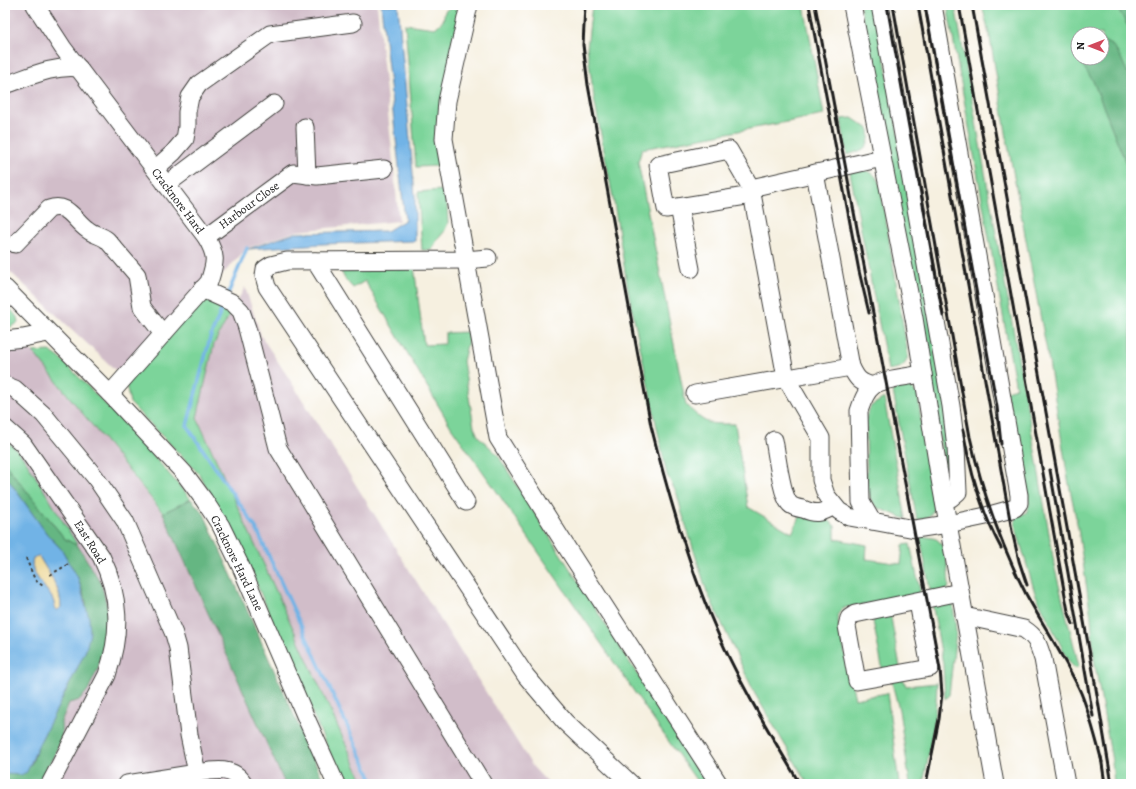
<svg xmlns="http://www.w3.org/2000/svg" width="1136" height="789" font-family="Alegreya,serif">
	<rect width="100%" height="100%" fill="#fff"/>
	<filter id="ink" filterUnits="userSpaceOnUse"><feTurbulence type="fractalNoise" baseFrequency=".025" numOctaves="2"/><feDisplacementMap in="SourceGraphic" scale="8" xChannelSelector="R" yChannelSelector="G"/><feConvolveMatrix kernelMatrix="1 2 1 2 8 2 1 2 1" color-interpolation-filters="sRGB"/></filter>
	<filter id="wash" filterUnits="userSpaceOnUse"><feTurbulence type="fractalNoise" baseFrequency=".012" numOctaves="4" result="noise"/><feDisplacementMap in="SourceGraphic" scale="16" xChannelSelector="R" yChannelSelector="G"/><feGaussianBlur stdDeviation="0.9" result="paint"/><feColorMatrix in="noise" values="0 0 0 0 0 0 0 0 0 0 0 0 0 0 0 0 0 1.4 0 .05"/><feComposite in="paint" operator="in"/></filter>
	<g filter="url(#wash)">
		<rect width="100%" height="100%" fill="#f6f0e0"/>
		<g fill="#d1bdc9">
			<path d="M5,5H377L399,221L297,231L247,248L125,379L5,267Z"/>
			<path d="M245,287L261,336L290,380L533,767L549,784H364L197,418L214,344Z"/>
			<path d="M5,334L33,352L166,518L285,784H5Z"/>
		</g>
		<g fill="#7cd49a" stroke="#4c785b" fill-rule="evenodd">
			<path d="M592,5H804L824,115L642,149L638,162L686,405C707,425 706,424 735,424L748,507L792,533L801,515L826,518L835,526V539L867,545L866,559L901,564L903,545L910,544L921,595L842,608L837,616L855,699L887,693L899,784H808L755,694L707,592L682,513L677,494L667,475L628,290L614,203L594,98L587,48Z"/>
			<path d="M860,5H875L948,413L950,470H945Z"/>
			<path d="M947,5H955L1037,462L1055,569L1079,666L1076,669L1072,665L1067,658L1035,593L1015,525V517L1026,513L1029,505L1028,494L1023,479L1006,391L1016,388Z"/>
			<path d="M982,5H1131V784H1114L1112,761L1094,659L1091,617L1078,528L1068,479L1049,362L1009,150L990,38ZM1078,34H1102V58H1078Z"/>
			<path d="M453,6L459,11L458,27L453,40L436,145L440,166L416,167L405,24L435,28L443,21L445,11Z"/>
			<path d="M852,118L869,129C871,149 863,150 847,155L841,119Z"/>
			<path d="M862,170C872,171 877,176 880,185L908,355C905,368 900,368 888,370L850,172Z"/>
			<path d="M442,190L447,204L448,223L444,232L437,240L432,250H422L418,192Z"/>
			<path d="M343,265L414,266L424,345L445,344V333L467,332L468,341L463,361L474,427L478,436L497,454L707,784H699L657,725L493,486L451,427L365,281L353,288L345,279L341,271Z"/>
			<path d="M199,299L212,302L231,312L214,344L197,418L364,784H343L244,555L199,474L130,403L125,379Z"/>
			<path d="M5,302L17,317L18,323L5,330Z"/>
			<path d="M50,351L61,359L128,427L191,499L163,513L33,352Z"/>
			<path d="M905,385L911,387L918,395L922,429L934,506C932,516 927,519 917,520L892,386Z"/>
			<path d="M884,398L906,519L876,507L870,498L867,485L866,417L871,406Z"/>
			<path d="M5,440L14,447L26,461L78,546L65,539L5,464Z"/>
			<path d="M920,536C925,537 932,537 936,539C947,544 948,573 949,585L948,589L931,595Z"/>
			<path d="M948,599L953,603L956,632L949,695L945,699L943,664L932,602Z"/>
			<path d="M890,612L900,667L883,672L872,616Z"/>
			<path d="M902,676L906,686L937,683C936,717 930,750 923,784H910L899,710L891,679Z"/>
		</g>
		<g fill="#65b682" stroke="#40694f">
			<path d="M1116,5H1131V32Z"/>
			<path d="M1102,40L1113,46L1121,58L1131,81V176L1093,81L1081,63V58H1102Z"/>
			<path d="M5,464L65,539L78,546L101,583L107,606L108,623L98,669L88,690L80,700L69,703L61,722L62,737L56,752L39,784H5V774L21,775L32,763L38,746L73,677L86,650V602L78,578L62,550L47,534L5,475Z"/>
			<path d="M191,499L204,514L325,784H285L163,513Z"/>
		</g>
		<path fill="#eeda9e" stroke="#857b5d" d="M38,556L40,558C49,574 61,588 61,607L58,610H56C55,606 54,601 52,598C46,587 28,572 33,558Z"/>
		<g fill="#71b3e6" stroke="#466881" fill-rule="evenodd">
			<path d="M381,5H398L415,196V241L322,244L248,249L295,233L387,231L405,220Z"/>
			<path d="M5,475L47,534L62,550L78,578L89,618L90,633L86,650L73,677L38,746L27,772L21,775L5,774ZM38,556L40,558C49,574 61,588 61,607L58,610H56C54,606 54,601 52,598C46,587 28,572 33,558Z"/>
		</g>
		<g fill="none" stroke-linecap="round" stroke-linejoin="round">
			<g stroke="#71b3e6" stroke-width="3.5">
				<path d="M227,296L247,248"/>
				<path d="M224,304L210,338L187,426L256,528L374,784"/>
			</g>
		</g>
	</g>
	<g filter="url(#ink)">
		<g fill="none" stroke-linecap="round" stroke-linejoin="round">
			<defs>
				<g id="minor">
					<path d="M35,5L63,48L206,237C217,256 216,261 209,282L110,394"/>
					<path d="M469,5L447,101L444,139L498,438L569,551L719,784"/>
					<path d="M852,5L914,318L939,474L995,784"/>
					<path d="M880,5L951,406L956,447L958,492L951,498L944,500"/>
					<path d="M5,85C29,77 53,65 79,68"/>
					<path d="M305,127L307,175"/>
					<path d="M155,169L173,153L185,139L187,127V112L190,97L199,84L270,34L353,23"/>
					<path d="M166,185L274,104"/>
					<path d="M751,188L729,150L658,165L666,209L752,195"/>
					<path d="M679,207L691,269"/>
					<path d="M206,237L293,173L317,176L384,169"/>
					<path d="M15,244L49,209C69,202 74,221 88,230C94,235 101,235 107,240L137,275L142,307L163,334"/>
					<path d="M488,258L465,260L287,261L271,265L265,269L264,276L267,287L526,676L565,722L631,784"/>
					<path d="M315,261L466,502"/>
					<path d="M5,288L110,394L184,473L204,500L221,526L241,567L307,720L336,784"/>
					<path d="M202,289L233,303L241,311L247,328L278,448L483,784"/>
					<path d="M5,340L23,338L48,333"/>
					<path d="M851,367C857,379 859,382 873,386"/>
					<path d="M923,374C911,376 882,379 873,386C865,392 862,402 859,411L861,502L872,521L915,529L948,524L986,516L1015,508L1019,503V495L933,5"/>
					<path d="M5,385L15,389L44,415L95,477L125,521L174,634L178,648L189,735L197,773L127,784"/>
					<path d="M695,394L851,367L815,173"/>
					<path d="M5,428L23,444L101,556C121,597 121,633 107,675L50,784"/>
					<path d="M774,440C777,454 781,493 789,503C792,507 798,508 803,509C817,515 822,513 834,506"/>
					<path d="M872,521L849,517L839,511L826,495L821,480V438L786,378L751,188L882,158"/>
					<path d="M918,602L930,668L857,681L847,626L849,618L855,614L960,592"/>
					<path d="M964,616L1024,629C1038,638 1038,645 1043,659L1066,784"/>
					<path d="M197,773C214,770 234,766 244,784"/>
				</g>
			</defs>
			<use href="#minor" stroke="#3d3c39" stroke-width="19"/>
			<g stroke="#3d3c39" stroke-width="2" stroke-dasharray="3 3" stroke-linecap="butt">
				<path d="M26,558L35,580L43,586"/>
				<path d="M50,575L70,563"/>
			</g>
			<use href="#minor" stroke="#fff" stroke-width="17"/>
			<g stroke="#1c1c1c" stroke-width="3">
				<path d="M585,5L583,45L588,85L651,426C667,490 685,554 710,615C734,674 767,729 800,784"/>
				<path d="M809,5L859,271L869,313"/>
				<path d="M815,5L940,669L942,694L939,719L926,784"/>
				<path d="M887,5L943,316"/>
				<path d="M893,5L970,437C982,490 1001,545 1026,594C1044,627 1065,658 1081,693C1090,715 1096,739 1102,762"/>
				<path d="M918,5L1012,531L1019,561L1027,585"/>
				<path d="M925,5L997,407L1001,444"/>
				<path d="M959,5L1064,590L1068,611L1073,624"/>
				<path d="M972,5L1093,671L1112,784"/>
				<path d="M963,430C970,471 981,511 1001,548"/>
				<path d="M1050,470L1093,716"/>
				<path d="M1101,757L1105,784"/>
			</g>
		</g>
	</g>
	<g text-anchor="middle" stroke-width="4" stroke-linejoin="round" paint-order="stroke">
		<g font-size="12" fill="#1c1c1c" stroke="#fff">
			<text transform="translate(178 201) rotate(53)" y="4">Cracknore Hard</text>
			<text transform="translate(249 205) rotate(-36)" y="4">Harbour Close</text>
			<text transform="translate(90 542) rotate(58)" y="4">East Road</text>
			<text transform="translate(237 563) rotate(64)" y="4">Cracknore Hard Lane</text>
		</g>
	</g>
	<rect width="1136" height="789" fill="none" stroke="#fff" stroke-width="20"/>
	<g transform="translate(1090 46) rotate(270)"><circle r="19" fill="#ffffff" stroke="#a4a4a4"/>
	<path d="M0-3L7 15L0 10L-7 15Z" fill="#d1495b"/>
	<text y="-6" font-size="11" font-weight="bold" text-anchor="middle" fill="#1c1c1c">N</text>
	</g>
</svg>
